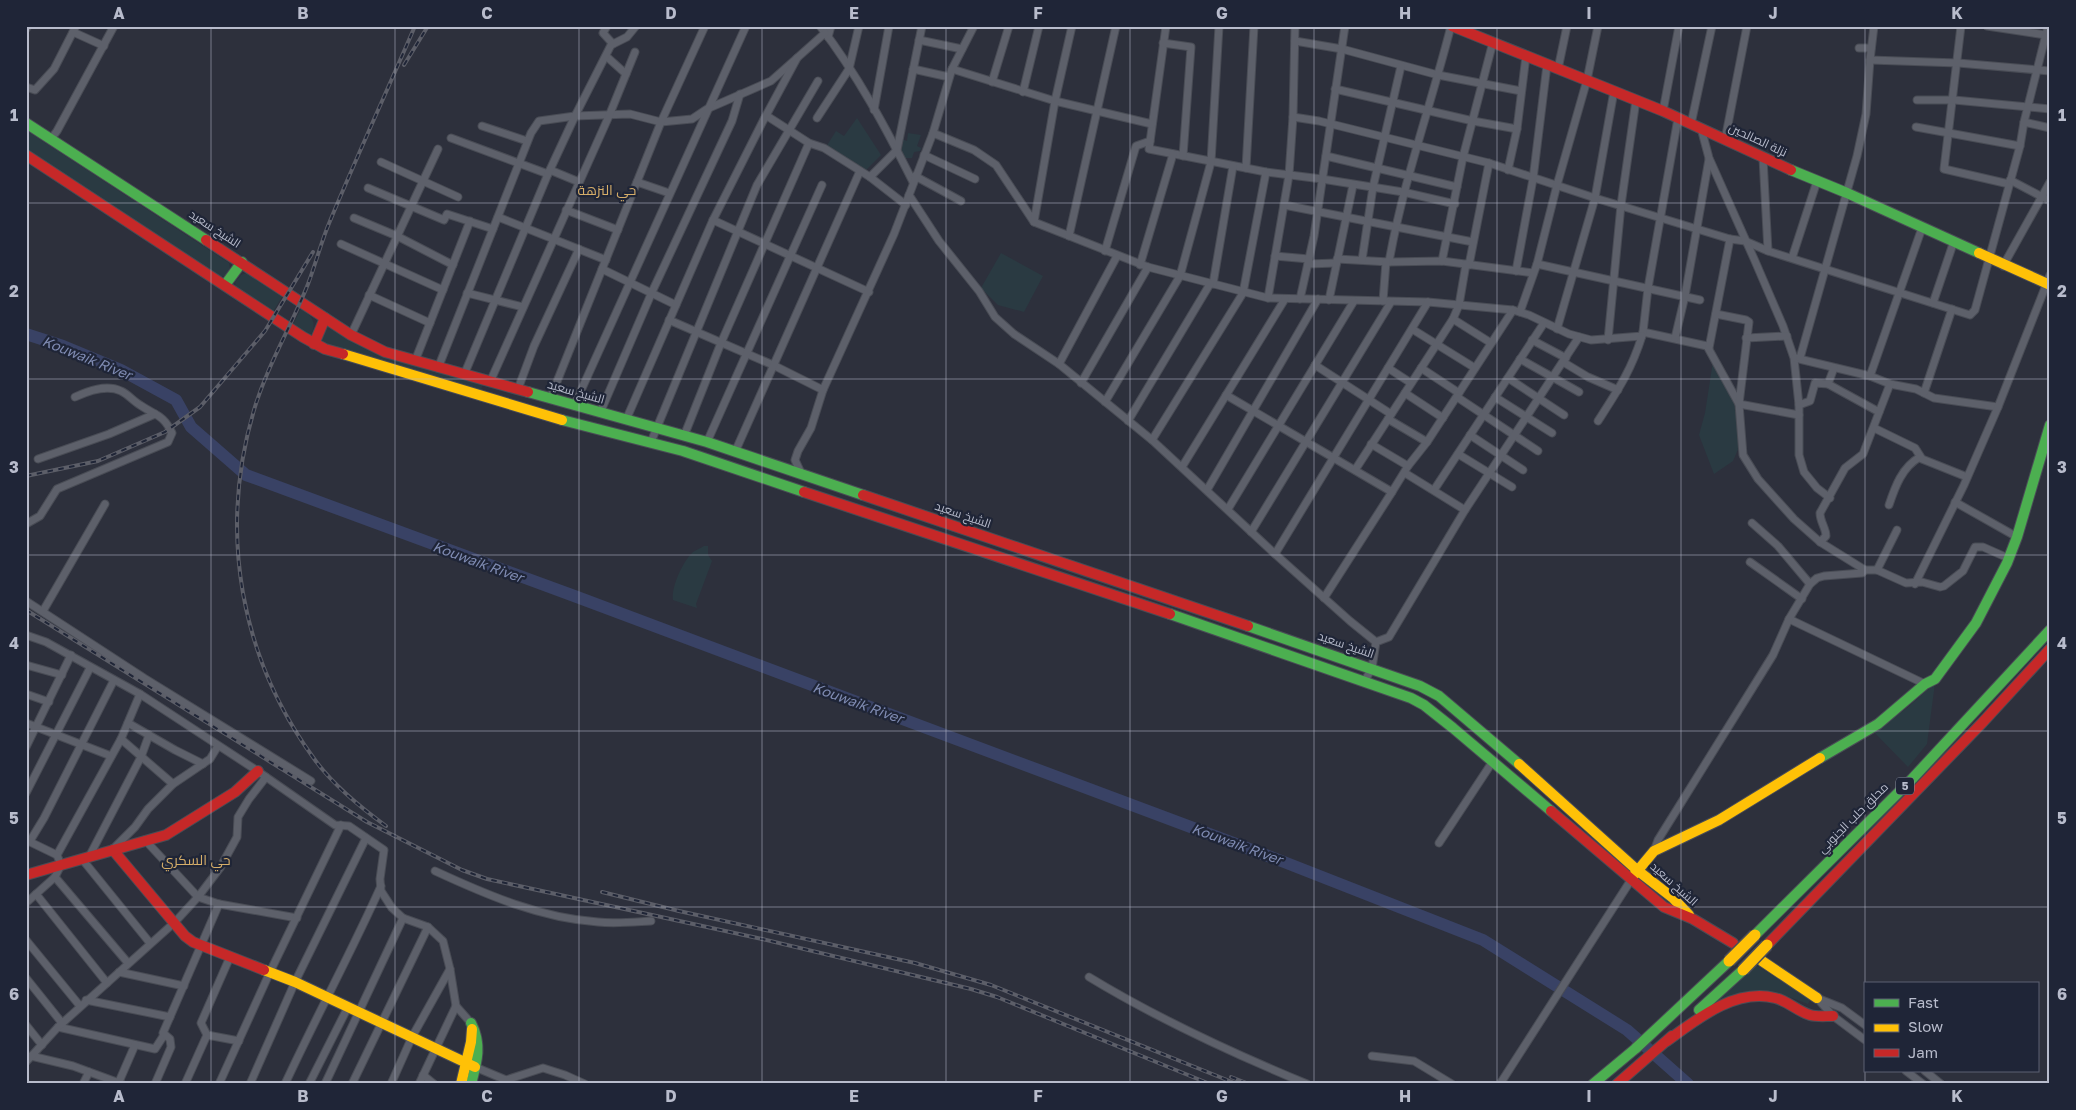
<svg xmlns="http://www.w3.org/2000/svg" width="2076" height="1110" font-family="'Golos Text',Cairo,sans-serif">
	<rect width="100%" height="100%" fill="#2d303c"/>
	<g fill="#2a3a42">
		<path d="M857,118L881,155L865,171L826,147L836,131L844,136Z"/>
		<path d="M26,130L229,263L230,270L224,276L217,277L26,152Z"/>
		<path d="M908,133L921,135L917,146L921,148L920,151L914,152L912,158H904L899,151L902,139L907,141Z"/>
		<path d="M1001,253L1043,276L1024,312L998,305L981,288Z"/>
		<path d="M247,273L283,295L273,312L236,288L235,282L241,275Z"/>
		<path d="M301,308C312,316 318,323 310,336L293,325Z"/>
		<path d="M326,324L371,350L483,383L481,390L327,346L320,340Z"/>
		<path d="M1713,361L1738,408L1739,447L1733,461L1714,474L1699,435L1705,413Z"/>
		<path d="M704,546H708V555L712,561L696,604L697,608L673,600C671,587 683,561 693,552C696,550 701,548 704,546Z"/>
		<path d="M1935,683L1927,744L1908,767L1874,732L1907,708Z"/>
		<path d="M1756,965L1810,1000L1808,1004L1781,994L1713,1003Z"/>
	</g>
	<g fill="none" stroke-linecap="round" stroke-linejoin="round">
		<path stroke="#394265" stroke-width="12" d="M26,334L63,346L121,370L176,400L191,427L246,475L577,597L1284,862L1483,940L1627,1030L1688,1084"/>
		<defs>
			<g id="street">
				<path d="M607,26L603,33L613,44"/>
				<path d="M820,26C857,74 886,128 913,182"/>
				<path d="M1166,26L1149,149L1266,172L1322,179L1403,192L1455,204"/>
				<path d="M1961,26L1944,169L2009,184"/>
				<path d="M1987,26L2046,35"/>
				<path d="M26,29L28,26"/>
				<path d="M73,32L104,46"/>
				<path d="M828,37L831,26"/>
				<path d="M919,40L962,49"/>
				<path d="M1295,41L1342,49L1438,75L1521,91"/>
				<path d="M1163,43L1191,47L1183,156"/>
				<path d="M1859,48H1871"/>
				<path d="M606,56L626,74"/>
				<path d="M1870,60L1958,63L2050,71"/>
				<path d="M913,69L949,77"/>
				<path d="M952,69L1055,101L1152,124"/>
				<path d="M1558,69L1567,26"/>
				<path d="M992,82L1009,26"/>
				<path d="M26,87L35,90L54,69L76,26"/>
				<path d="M1335,89L1473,121L1517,129"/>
				<path d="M1023,92L1039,26"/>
				<path d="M1917,100H1954L2050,109"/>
				<path d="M874,110L889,26"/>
				<path d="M1663,111L1679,26"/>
				<path d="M767,116L809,143L824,148L870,177"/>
				<path d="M1293,117L1319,121L1489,163L1595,198L1730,239L1745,241L1768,251L1970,315L1975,310L2020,146L2024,122L2048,26"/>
				<path d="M817,118L849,69L859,26"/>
				<path d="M2024,122L2050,128"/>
				<path d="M1691,124L1712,26"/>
				<path d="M482,126L527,141"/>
				<path d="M1916,127L2020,146"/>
				<path d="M1701,128L1709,158L1755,261L1783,326L1794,358L1799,405V455L1804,472L1817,488L1830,498"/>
				<path d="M933,133L974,150L996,165L1034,222L1148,267L1268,298L1428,302L1513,310L1529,315L1569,334L1591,340L1642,336L1643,332L1707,346L1739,404L1743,455L1758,479L1794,519L1820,542L1865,570H1877L1906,583L1922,582L1940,587L1944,586L1963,571L1975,547H1983L2008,558"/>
				<path d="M451,138L548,174"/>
				<path d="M51,139L57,131L114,26"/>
				<path d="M1725,140L1747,26"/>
				<path d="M924,155L975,179"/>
				<path d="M1326,156L1457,187"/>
				<path d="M1763,158L1768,251"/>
				<path d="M381,162L458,197"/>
				<path d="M1246,168L1254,26"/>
				<path d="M550,170L579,182"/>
				<path d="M1508,170L1517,129L1526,56"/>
				<path d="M915,176L961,201"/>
				<path d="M2010,180L2050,201"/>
				<path d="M637,182L669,193"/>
				<path d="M368,188L444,220L447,214L493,229"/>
				<path d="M909,195L939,241L979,291L995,317L1014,334L1059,364"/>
				<path d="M906,205L870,177L897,150L922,26"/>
				<path d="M1284,205L1473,242"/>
				<path d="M566,210L618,230"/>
				<path d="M498,217L606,260"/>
				<path d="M354,218L397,236L453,265"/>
				<path d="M713,220L869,292"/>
				<path d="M1034,222L1055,101L1072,26"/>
				<path d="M1069,236L1116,26"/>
				<path d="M341,244L443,290"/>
				<path d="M1105,251L1136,146L1150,141"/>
				<path d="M1117,256L1059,364L1152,440L1275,554L1350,621L1376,642"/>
				<path d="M1275,256L1309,259"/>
				<path d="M1792,258L1817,181"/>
				<path d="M1337,259L1389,262L1442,261L1533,273"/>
				<path d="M1362,260L1373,187L1401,66"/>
				<path d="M1442,261L1463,157L1493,42"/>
				<path d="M1389,262C1403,182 1431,105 1451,26"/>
				<path d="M1308,264L1336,263"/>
				<path d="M1537,264L1700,300"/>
				<path d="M1140,265L1173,154"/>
				<path d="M1469,265L1489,163"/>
				<path d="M2003,266L2050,182"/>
				<path d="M602,269L676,305"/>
				<path d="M1516,271L1533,179L1547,65"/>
				<path d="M1213,284L1233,166"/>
				<path d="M467,293L523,307"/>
				<path d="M369,295L430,323"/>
				<path d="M1268,298L1289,175L1293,117L1295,26"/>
				<path d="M1300,299L1314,236L1345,26"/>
				<path d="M1329,300L1353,185"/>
				<path d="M1383,301L1386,262"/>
				<path d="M1933,303L1954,241"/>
				<path d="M1520,312L1537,264L1557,185L1587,80L1598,26"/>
				<path d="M1716,314L1746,320L1749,322L1739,404L1799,415"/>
				<path d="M1453,319L1491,343"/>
				<path d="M669,320L773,365L823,390"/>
				<path d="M1412,329L1475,368"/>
				<path d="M1557,329L1595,198L1614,91"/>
				<path d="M1643,332L1648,288L1678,118"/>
				<path d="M351,335L438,149"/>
				<path d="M1675,338L1685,296L1709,159"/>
				<path d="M1746,338L1787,336"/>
				<path d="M1532,340L1566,358"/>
				<path d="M1608,340L1621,205L1636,100"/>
				<path d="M1709,348L1730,239"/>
				<path d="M1795,358L1870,376L1890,384L1916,389L1934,398L1998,407"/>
				<path d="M1800,358L1857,156L1866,114L1870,60L1874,26"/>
				<path d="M1520,359L1579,392"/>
				<path d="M415,361L470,221"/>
				<path d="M1563,362L1588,377L1618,390"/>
				<path d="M1315,365L1391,414"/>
				<path d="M438,368L531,133L539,121L575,116L630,114L661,122L692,119L707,109L771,81L797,58"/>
				<path d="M1388,368L1411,383"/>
				<path d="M1421,368L1459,393"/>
				<path d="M464,375L548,174L575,116L611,45L627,37L636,26"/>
				<path d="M1870,376L1922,228"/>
				<path d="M1508,378L1564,415"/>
				<path d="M490,382L609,116L635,52"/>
				<path d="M1081,383L1148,267"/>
				<path d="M1828,384L1834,368"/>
				<path d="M518,389L534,346L579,249"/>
				<path d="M1405,393L1443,418"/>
				<path d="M1924,393L1952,309"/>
				<path d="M1226,395L1392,492L1408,466L1427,442L1513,310"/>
				<path d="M1457,397L1538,451"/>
				<path d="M1495,397L1552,433"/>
				<path d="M550,399L661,122L705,26"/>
				<path d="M1105,402L1180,276L1211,162L1219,26"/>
				<path d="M1799,405L1810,401L1815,383L1828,384L1879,412"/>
				<path d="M574,406L746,26"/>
				<path d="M600,413L652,292L732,121L740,94"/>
				<path d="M1388,419L1427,442"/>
				<path d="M626,420L713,220L763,121L797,58L825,33"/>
				<path d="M1128,421L1210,284"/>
				<path d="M1598,421C1618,390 1631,371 1642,336"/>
				<path d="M1874,428L1915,448L1922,459L1967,477"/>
				<path d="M1470,435L1523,470"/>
				<path d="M684,436L721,343L809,143"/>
				<path d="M1152,440L1243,293L1266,172"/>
				<path d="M651,442L757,185L818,81"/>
				<path d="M707,442L822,185"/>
				<path d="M1371,444L1408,466"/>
				<path d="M735,452L860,171"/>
				<path d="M1458,454L1512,487"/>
				<path d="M38,459L109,434L155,414"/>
				<path d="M1182,467L1285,299"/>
				<path d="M1355,470L1453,319L1459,305L1466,264"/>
				<path d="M1405,473L1465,510"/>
				<path d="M802,475L795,460L798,451L811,428L823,390L894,234L933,133L952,69L974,26"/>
				<path d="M1207,490L1318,299"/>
				<path d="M1434,490L1544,323"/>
				<path d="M1955,502L2017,537"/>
				<path d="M1889,505C1895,487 1902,467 1920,457"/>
				<path d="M1228,509L1354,301"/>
				<path d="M1752,523L1778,546L1810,584"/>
				<path d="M26,524L40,516L57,489L168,442L172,433C163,414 156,416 140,405C133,401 128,394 121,391C106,384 88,391 75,397"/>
				<path d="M1251,532L1391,302"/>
				<path d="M1820,542L1826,536C1826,528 1820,522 1820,513L1845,468L1863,454L1890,384"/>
				<path d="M1275,554L1428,302"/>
				<path d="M1750,562L1802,599"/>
				<path d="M1877,570L1897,530"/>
				<path d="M1915,584L1964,485L1998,407L2050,275"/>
				<path d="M1324,598L1392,492"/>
				<path d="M26,601L144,678L311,781"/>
				<path d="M43,611L105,504"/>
				<path d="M1789,619L1925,684"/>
				<path d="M26,635L46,642L140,694L256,770L335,825L349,826L384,850L380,879L381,891L392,908L403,918L428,927L443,941L450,969L456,1006L471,1023"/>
				<path d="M26,665L62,675"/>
				<path d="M1364,682L1372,668L1376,642L1389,637L1465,510L1579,337"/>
				<path d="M26,694L49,702"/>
				<path d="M26,723L111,756"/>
				<path d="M128,723L175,750L203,764"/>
				<path d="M121,739L173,784"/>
				<path d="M26,747L71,655"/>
				<path d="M26,793L90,668"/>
				<path d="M145,840L198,897L219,904L297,918"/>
				<path d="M30,841L44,818L114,680"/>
				<path d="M1439,843L1493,761"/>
				<path d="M113,849L135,827L148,809L173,784L210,759L218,746"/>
				<path d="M1654,851L1658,840L1773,655L1789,619L1810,584L1817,578L1824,576L1862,573L1865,570"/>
				<path d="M57,855L121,739L140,694"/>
				<path d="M90,855L141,757L149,735"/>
				<path d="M82,859L150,943"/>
				<path d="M435,871C487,895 540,918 598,922C615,924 634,922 651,921"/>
				<path d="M55,877L128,963"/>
				<path d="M36,894L107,983"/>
				<path d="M26,903L55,877L61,865L57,855L26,840"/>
				<path d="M26,940L80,1006"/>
				<path d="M119,972L184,986"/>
				<path d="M1089,977C1158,1019 1232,1053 1307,1084"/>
				<path d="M26,978L62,1023"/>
				<path d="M1817,998L1833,1016L1865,1040"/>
				<path d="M1817,998L1842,1008L1865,1025"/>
				<path d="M86,1000L170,1017"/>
				<path d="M26,1025L42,1045"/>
				<path d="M58,1027L155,1049L164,1035"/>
				<path d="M207,1035L239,1041"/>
				<path d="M31,1056L73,1066L122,1084"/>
				<path d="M1372,1056L1414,1061L1452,1084"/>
				<path d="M26,1062L58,1027L175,922L198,897L220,868L237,837L238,817L249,799L266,777"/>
				<path d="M475,1067L506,1080L543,1068L565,1075L585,1084"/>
				<path d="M1906,1071L1923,1084"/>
				<path d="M1925,1071L1941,1084"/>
				<path d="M423,1075L434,1084"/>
				<path d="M83,1084L89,1072"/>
				<path d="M118,1084L135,1045"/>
				<path d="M155,1084L171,1047L170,1039L163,1033L219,904"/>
				<path d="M185,1084L207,1035L201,1023L230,957"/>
				<path d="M219,1084L270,972L341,825"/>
				<path d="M250,1084L295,982L366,838"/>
				<path d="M285,1084C316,1017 351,953 381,886"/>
				<path d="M309,1084L348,1007"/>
				<path d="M325,1084L403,918"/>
				<path d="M352,1084L428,927"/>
				<path d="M391,1084L412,1037L450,969"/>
				<path d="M419,1084L456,1006"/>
				<path d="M1500,1084L1631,880"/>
			</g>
			<g id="fast">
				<path d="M26,123L206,240"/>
				<path d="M1791,170L1847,193L1979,253"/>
				<path d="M225,285L242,262"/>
				<path d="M528,392L707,442L863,495"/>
				<path d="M562,420L683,451L804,492"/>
				<path d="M1170,614L1411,698L1424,705L1453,728L1551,811"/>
				<path d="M1248,626L1420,686L1439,696L1519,764"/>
				<path d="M1820,758L1878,724L1925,684L1935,679L1976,623L2007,563L2017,537L2050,425"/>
				<path d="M1755,935L1912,779L2050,630"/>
				<path d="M1699,1010L1743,970"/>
				<path d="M471,1023C482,1044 477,1062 471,1084"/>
				<path d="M1593,1084L1635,1049L1729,961"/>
			</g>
			<g id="slow">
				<path d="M1979,253L2050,285"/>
				<path d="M343,354L562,420"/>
				<path d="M1519,764L1637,870L1673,898L1689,915"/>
				<path d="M1634,875L1654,851L1719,820L1820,758"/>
				<path d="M1762,961L1817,998"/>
				<path d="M264,970L295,982L475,1067"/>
				<path d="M461,1084L471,1042L472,1029"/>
			</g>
			<g id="jam">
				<path d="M1452,26L1663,111L1791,170"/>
				<path d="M26,155L303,337L325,349L343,354"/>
				<path d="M206,240L351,335L385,352L528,392"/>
				<path d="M314,344L325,318"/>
				<path d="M804,492L1170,614"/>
				<path d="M863,495L1248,626"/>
				<path d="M1551,811L1664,907L1693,919L1733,943"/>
				<path d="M113,850L185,936L193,942L264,970"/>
				<path d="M26,875L166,835L235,792L258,771"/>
				<path d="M1767,945L1982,723L2050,649"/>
				<path d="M1667,1041C1697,1019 1735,988 1775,998C1788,1001 1797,1011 1810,1015C1817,1017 1825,1016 1833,1016"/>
				<path d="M1617,1084L1672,1036"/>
			</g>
		</defs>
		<use href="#street" stroke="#494c55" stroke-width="9"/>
		<use href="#fast" stroke="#494c55" stroke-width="12"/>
		<use href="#slow" stroke="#494c55" stroke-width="12"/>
		<use href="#jam" stroke="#494c55" stroke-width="12"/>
		<use href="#street" stroke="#5d606a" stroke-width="7"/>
		<use href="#fast" stroke="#4caf50" stroke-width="10"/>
		<use href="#slow" stroke="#ffc107" stroke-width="10"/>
		<use href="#jam" stroke="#c62828" stroke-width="10"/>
		<defs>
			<g id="rail">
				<path d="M404,65L428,26"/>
				<path d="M26,476L98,461L165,432L200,407L265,331L313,252"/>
				<path d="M26,610L367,822L462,870L487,879L762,939L971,989L997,997L1210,1084"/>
				<path d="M386,826C360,807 334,786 315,760C240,658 218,532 254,410C267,366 291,327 308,284C316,263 321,242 330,221C357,156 387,91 415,26"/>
				<path d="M602,892L679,911L915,963L991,985L1237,1084"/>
				<path d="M1231,1077L1249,1084"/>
			</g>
		</defs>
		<use href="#rail" stroke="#5c5e68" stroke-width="4"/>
		<use href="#rail" stroke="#1f2537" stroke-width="2" stroke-dasharray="5.5" stroke-linecap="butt"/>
		<defs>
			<g id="slow-bridge">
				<path d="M1729,961L1755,935"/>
				<path d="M1743,970L1767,945"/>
			</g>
		</defs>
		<use href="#slow-bridge" stroke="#4a4c57" stroke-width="14" stroke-linecap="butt"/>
		<use href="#slow-bridge" stroke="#ffc107" stroke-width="11"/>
	</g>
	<path fill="none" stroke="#b8bccc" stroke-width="1" stroke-opacity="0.55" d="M211,26V1084M395,26V1084M579,26V1084M762,26V1084M946,26V1084M1130,26V1084M1314,26V1084M1497,26V1084M1681,26V1084M1865,26V984M26,203H2050M26,379H2050M26,555H2050M26,731H2050M26,907H2050M1865,1071V1084"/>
	<g text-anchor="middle" stroke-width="4.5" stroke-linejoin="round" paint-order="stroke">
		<rect fill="#1f2537" stroke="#8a8f9f" stroke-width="1" x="1896" y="777.5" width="18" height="17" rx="4"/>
		<g font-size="11" font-weight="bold" fill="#b8bccc">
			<text x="1905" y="790">5</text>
		</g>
		<g font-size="12" fill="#b8bccc" stroke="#1f2537">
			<text transform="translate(1758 140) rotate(25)" y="4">نزلة الصالحين</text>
			<text transform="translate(215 229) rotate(33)" y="4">الشيخ سعيد</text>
			<text transform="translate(576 392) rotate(16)" y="4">الشيخ سعيد</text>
			<text transform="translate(963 515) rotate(19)" y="4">الشيخ سعيد</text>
			<text transform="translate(1346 645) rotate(19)" y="4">الشيخ سعيد</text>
			<text transform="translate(1853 818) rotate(-45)" y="4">محلق حلب الجنوبي</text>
			<text transform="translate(1674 884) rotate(42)" y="4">الشيخ سعيد</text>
		</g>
		<g font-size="14" fill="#d6ae69" stroke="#1f2537">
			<text x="607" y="195">حي النزهة</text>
			<text x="196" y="865">حي السكري</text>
		</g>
		<g font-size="14" font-style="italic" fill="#7f8bb2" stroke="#1f2537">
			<text transform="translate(87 358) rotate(22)" y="5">Kouwaik River</text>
			<text transform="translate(478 562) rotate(20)" y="5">Kouwaik River</text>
			<text transform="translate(858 703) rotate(20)" y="5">Kouwaik River</text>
			<text transform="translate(1237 844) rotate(20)" y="5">Kouwaik River</text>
		</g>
	</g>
	<rect width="2076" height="1110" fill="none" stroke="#1f2537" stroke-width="55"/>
	<rect x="1864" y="982" width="175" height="90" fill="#1f2537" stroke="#5c6173"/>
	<rect x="1874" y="999" width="25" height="8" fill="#4caf50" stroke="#5c6173"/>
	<text x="1908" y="1008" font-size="15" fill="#b8bccc">Fast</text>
	<rect x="1874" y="1024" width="25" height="8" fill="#ffc107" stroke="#5c6173"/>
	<text x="1908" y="1032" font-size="15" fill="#b8bccc">Slow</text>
	<rect x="1874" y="1049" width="25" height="8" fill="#c62828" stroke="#5c6173"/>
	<text x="1908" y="1058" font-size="15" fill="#b8bccc">Jam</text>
	<rect x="28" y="28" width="2020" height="1054" fill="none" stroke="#b8bccc" stroke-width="2"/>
	<g font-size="16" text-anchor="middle" font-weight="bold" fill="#b8bccc">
		<text x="119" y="19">A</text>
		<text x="303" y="19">B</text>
		<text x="487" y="19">C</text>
		<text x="671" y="19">D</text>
		<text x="854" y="19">E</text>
		<text x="1038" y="19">F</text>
		<text x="1222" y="19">G</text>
		<text x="1405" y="19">H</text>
		<text x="1589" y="19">I</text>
		<text x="1773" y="19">J</text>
		<text x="1957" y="19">K</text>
		<text x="14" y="121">1</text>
		<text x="2062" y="121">1</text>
		<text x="14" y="297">2</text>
		<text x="2062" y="297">2</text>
		<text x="14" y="473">3</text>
		<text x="2062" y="473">3</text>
		<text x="14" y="649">4</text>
		<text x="2062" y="649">4</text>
		<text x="14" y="824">5</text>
		<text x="2062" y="824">5</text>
		<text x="14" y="1000">6</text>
		<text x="2062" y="1000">6</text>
		<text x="119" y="1102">A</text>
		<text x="303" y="1102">B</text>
		<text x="487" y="1102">C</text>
		<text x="671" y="1102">D</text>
		<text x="854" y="1102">E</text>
		<text x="1038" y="1102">F</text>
		<text x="1222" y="1102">G</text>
		<text x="1405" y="1102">H</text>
		<text x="1589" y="1102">I</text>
		<text x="1773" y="1102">J</text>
		<text x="1957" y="1102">K</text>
	</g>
</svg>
